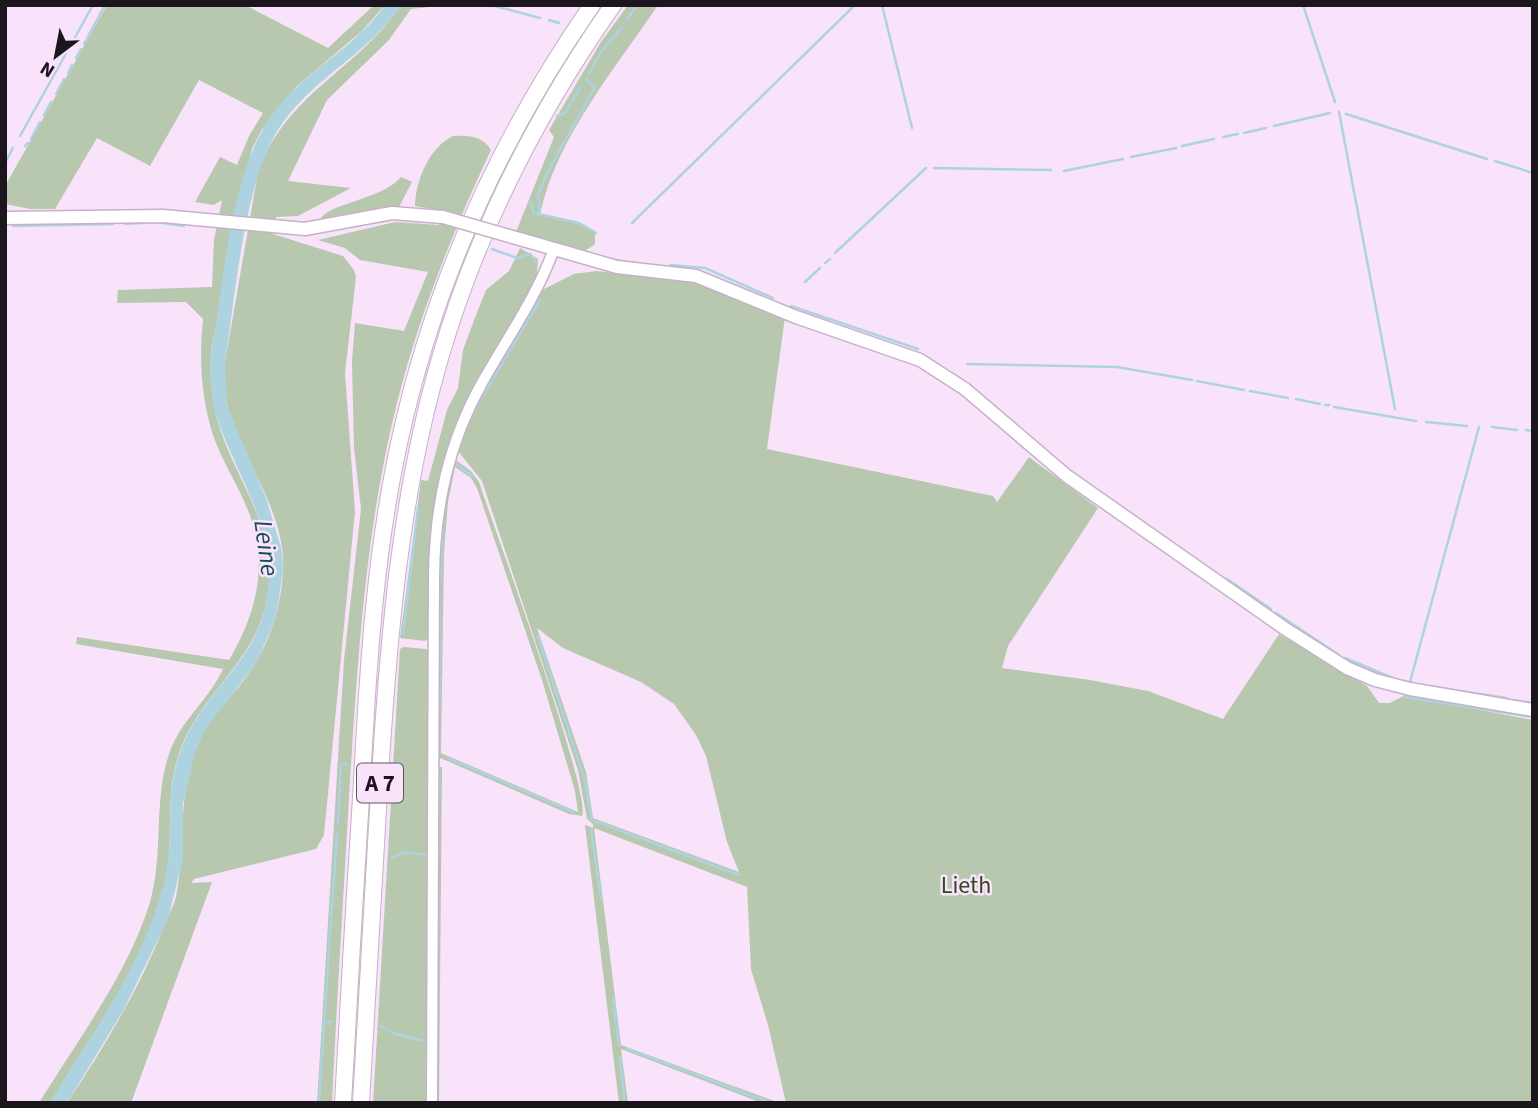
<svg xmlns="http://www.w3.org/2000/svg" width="1538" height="1108" font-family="'Source Sans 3',sans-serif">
	<rect width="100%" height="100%" fill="#f8e3fb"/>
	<g fill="#b8c8ae" fill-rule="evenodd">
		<path d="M107,5H245L328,48L374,5H385L362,31L297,86L261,131L252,149L211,351C210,373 211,397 217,419C233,476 267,509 269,573C271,653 206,683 181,748C162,798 177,840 163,889C142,967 92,1034 50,1103H39C77,1041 129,972 150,902C164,854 153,802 169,754C181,719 209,700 223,669L76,644L77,637L229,660C256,614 269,566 249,513C239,486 222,462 213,435C201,398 199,358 203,319L186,302L117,303L118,290L212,287L214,240L222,200L214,205L195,202L220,157L237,165L249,136L263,113L199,80L150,166L97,138L55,209H30L5,204V186Z"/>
		<path d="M401,5H449L411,9L389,40L327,100L288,181L351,188L298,216L276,217L273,234L343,256L354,270L356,277L345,373L355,511L324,835L316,849L194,879L191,883L212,882L131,1103H67C103,1049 138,991 162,931C166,920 173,908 176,897C186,847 177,794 197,746C207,719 230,700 246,677C269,647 282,606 283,568C285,511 243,462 228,409C224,394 225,377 225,362L258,172C288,91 357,71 401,5Z"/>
		<path d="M628,5H658C615,69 557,137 540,214L583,224L595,231V244L582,253L516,232L554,137L549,130L601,42Z"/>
		<path d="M453,136C468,135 483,136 491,150C453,231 419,315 397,403C366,526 358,654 350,780C344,888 337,995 332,1103H317L344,660L361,509L354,448L352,362L355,323L404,331L428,272L360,260L345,248L318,240L395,222L439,225L445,211L415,206C416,179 429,148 453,136Z"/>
		<path d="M401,177L412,182L399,207L324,223L320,220C327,203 382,200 401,177Z"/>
		<path d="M520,248L538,259L536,284L446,456C430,515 432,576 430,637L425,641L400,638L421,480L428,481L447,410L458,388L463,350L476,315L486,290L509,271Z"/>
		<path d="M596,271L692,280L785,317L767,449L993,496L997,502L1029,457L1098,508L1008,646L1002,668L1090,680L1148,691L1223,719L1279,634L1367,686L1379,703H1390L1405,695L1533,720V1103H786L768,1025L751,969L747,887L594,828L621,1045L780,1103H762L621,1049L628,1103H619L585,825L593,828V824L587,819L578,770L482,481L457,450L494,369L542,290L574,274ZM537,628L563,648L641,682L674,704L696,735L706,756L727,842L739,872L593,818L586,772Z"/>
		<path d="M454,459L471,471L479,482C493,525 592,794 582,816L569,814L438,757L439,537ZM455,467L471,478L477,488L542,680L575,791L578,812L441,753L444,552L448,502Z"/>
		<path d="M404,647L426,649L430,652L428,1103H373L400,649Z"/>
		<path d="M437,767H442L439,1103H435Z"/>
	</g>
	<path fill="#aed3e0" d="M385,5H401C370,52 317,76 284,121C244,175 236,293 225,362L227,406L266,498L281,547L283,568L279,600L274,622L257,662L207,727L196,748L183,804V858L168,919L123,1011L67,1103H50C92,1034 142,966 163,887C177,839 162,797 182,747C208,681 269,657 269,575C269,518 236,473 218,421C210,399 210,375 211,353C226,275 229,159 284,100C315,66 359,43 385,5Z"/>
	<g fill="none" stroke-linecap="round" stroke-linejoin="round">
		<g stroke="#aed3e0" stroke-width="2.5">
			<path d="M491,5L540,18"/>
			<path d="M882,5L912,128"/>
			<path d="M1303,5L1335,102"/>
			<path d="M549,20L559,23"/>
			<path d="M627,20L637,5"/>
			<path d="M84,44L105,5"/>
			<path d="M76,58L81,49"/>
			<path d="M68,73L72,65"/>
			<path d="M589,74L601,52L621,28"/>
			<path d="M56,94L64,79"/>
			<path d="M1339,112L1395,409"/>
			<path d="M1346,114L1487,159"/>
			<path d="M44,115L51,102"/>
			<path d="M557,116L565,113L580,88"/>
			<path d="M1274,126L1330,113"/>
			<path d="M1244,133L1266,128"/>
			<path d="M20,136L93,5"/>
			<path d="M1223,137L1238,134"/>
			<path d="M31,139L40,122"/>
			<path d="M25,146L28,143"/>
			<path d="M1182,146L1214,139"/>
			<path d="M1131,157L1176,148"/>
			<path d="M1495,161L1533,173"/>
			<path d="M5,163L13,148"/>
			<path d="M934,168L1051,170"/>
			<path d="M1064,171L1123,159"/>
			<path d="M530,202L534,213L579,223L596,233"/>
			<path d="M540,214L538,195L546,175L595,87L586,80"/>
			<path d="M632,223L855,5"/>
			<path d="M125,224L156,222L184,226"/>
			<path d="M13,226L113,224"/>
			<path d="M492,249L517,258L530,254L536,261"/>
			<path d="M835,253L926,168"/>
			<path d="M609,259L634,263"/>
			<path d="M825,263L830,259"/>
			<path d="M670,265L705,268L773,298"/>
			<path d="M805,282L820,268"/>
			<path d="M791,306L918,349"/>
			<path d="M967,364L1117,367L1192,380"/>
			<path d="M1197,381L1244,390"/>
			<path d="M1250,391L1288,398"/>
			<path d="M1296,399L1320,404"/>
			<path d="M1325,405H1329"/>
			<path d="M1334,407L1416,421"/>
			<path d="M472,414L540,300"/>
			<path d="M1426,422L1467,426"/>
			<path d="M1492,427L1517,430"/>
			<path d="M1526,430L1533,431"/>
			<path d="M1011,436L1024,448"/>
			<path d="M1031,453L1036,458"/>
			<path d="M454,463L474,477"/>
			<path d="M1227,579L1271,609"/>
			<path d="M440,587L443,520"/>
			<path d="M1276,613L1339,655"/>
			<path d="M403,634L418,508"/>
			<path d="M538,636L585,781L592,820L739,875"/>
			<path d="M1345,658L1393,678"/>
			<path d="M440,670V594"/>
			<path d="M1404,681L1413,683"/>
			<path d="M1410,682L1479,427"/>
			<path d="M1421,685L1506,698"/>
			<path d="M1405,697L1533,717"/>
			<path d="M1514,700L1533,703"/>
			<path d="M439,713L440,676"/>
			<path d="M439,754V719"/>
			<path d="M450,759L574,812"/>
			<path d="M439,794V768"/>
			<path d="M338,824L341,765L346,764"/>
			<path d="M591,829L601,898"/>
			<path d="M438,835L439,799"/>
			<path d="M391,859L404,852L426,855"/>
			<path d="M438,870V842"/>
			<path d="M438,947V912"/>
			<path d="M613,998L619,1046"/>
			<path d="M324,1022L337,834"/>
			<path d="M381,1026L393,1033L424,1041"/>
			<path d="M438,1027V954"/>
			<path d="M628,1049L771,1103"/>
			<path d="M620,1057L625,1103"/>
			<path d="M319,1103L324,1022H332"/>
		</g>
		<defs>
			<path id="tertiary" d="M432,1103L434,576C435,506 448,443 483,381C508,337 536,298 554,249"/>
			<g id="secondary">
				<path d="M5,218L163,216L305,229L392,213L443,217"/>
				<path d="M530,242L617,267L696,276L796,317L920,360L965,389L1067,476L1284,628L1347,668L1375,680L1410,689L1533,710"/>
			</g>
			<g id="motorway">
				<path d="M343,1103C349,996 355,888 362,781C368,667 375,551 400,439C434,283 501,136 592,5"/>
				<path d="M361,1103C367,999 373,896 379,792C388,644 399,498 441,355C478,229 538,112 613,5"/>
			</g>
		</defs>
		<use href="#tertiary" stroke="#c6b1c8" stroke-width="13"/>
		<use href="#secondary" stroke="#c6b1c8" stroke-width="15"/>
		<use href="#motorway" stroke="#c6b1c8" stroke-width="18"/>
		<use href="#tertiary" stroke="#fff" stroke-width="10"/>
		<use href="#secondary" stroke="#fff" stroke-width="12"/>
		<use href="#motorway" stroke="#fff" stroke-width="16"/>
		<defs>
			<path id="secondary-bridge" d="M443,217L530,242"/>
		</defs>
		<use href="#secondary-bridge" stroke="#c6b1c8" stroke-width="15" stroke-linecap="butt"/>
		<use href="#secondary-bridge" stroke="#fff" stroke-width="12"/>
	</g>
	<g text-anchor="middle" stroke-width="5" stroke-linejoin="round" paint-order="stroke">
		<rect fill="#f8e3fb" stroke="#5f5360" stroke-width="2" x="357" y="763.5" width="46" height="39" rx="5"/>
		<g font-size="23" font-weight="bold" fill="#1d151e">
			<text x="380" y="791">A 7</text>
		</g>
		<g font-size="24" fill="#30481d" stroke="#f8e3fb">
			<text x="966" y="893">Lieth</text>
		</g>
		<g font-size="26" font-style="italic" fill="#174b59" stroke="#f8e3fb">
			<text transform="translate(267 548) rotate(82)" y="9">Leine</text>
		</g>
	</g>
	<rect width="1538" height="1108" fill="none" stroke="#1d151e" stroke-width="14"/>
	<g transform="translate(56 56) rotate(212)" stroke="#f8e3fb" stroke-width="5" paint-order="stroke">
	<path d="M0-5L12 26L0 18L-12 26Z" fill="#1d151e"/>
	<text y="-10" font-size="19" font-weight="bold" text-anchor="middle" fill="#1d151e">N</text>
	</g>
</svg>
